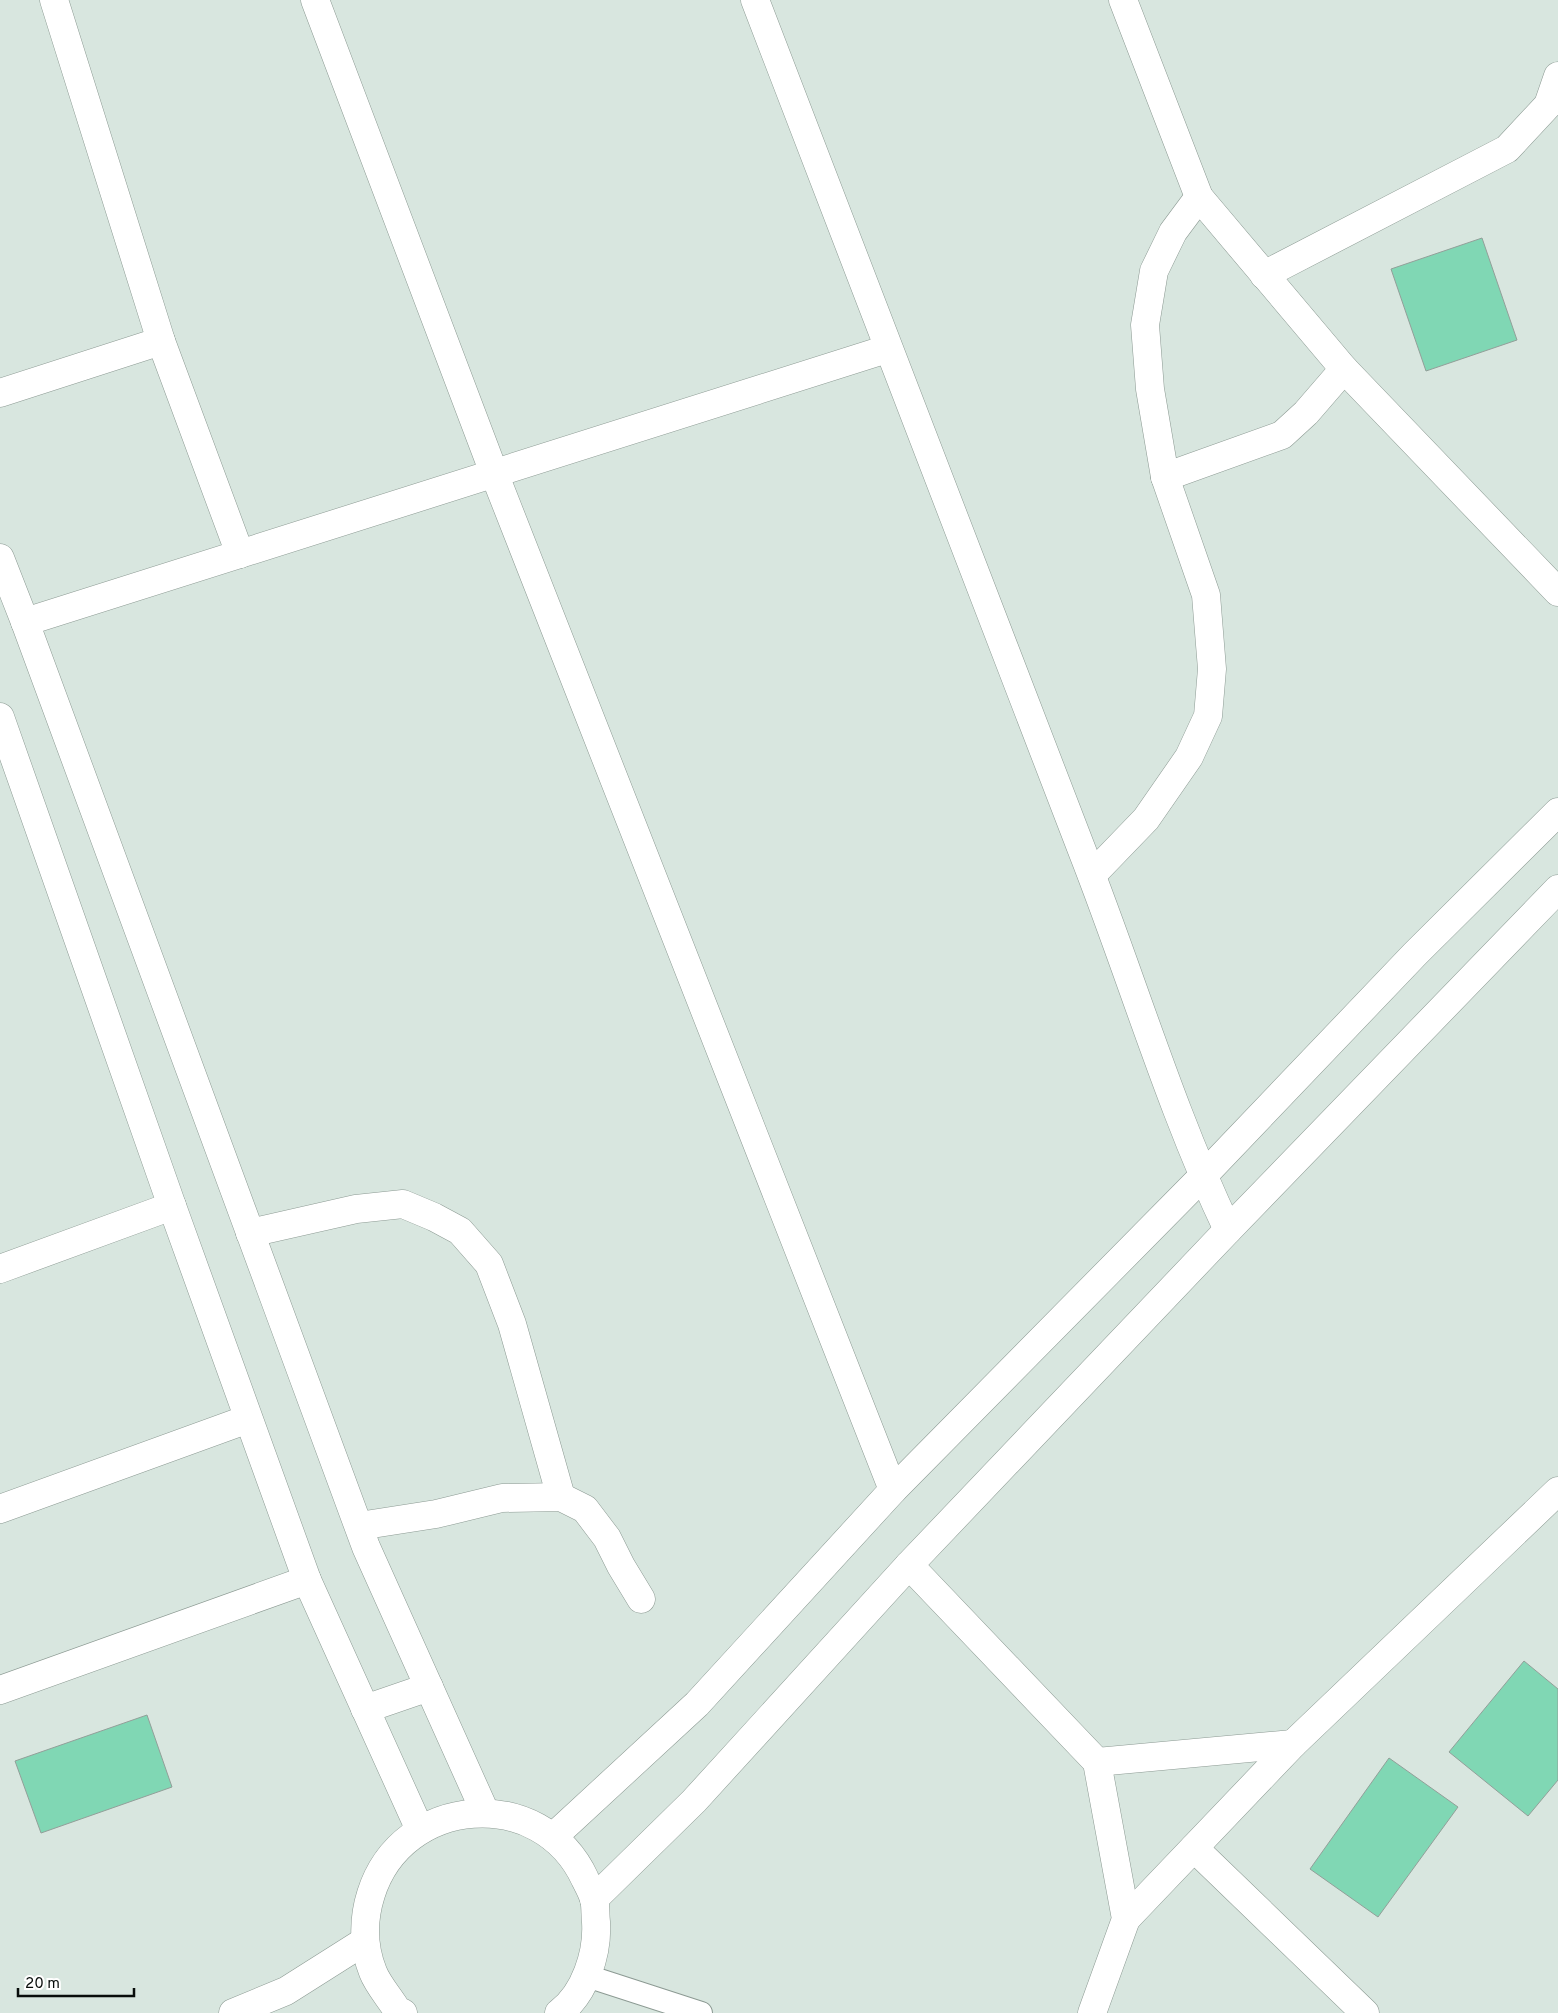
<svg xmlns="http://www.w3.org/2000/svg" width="1558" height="2013" font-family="Overpass,sans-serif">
	<rect width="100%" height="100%" fill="#d8e6df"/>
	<g fill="#80d7b4" stroke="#929f99">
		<path d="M1482,238L1517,340L1426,371L1391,269Z"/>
		<path d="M1524,1661L1558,1689V1780L1528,1816L1449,1752Z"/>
		<path d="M147,1715L172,1787L41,1833L15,1761Z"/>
		<path d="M1389,1758L1458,1807L1378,1917L1310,1869Z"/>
	</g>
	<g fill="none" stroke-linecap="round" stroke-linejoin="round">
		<defs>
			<path id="lane" d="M587,1976L701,2013"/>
			<g id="street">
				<path d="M54,0L161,341L240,554"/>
				<path d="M315,0L494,473L893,1490"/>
				<path d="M755,0C862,285 972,569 1083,853C1132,978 1170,1108 1228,1230"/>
				<path d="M1123,0L1199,197L1344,369L1558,592"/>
				<path d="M1264,275L1507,149L1548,105L1558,76"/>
				<path d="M0,393L161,341"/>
				<path d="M1165,477L1282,435L1306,413L1344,369"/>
				<path d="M0,558L25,622L366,1547L485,1812"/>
				<path d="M25,622L887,349"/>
				<path d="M0,717L172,1206L307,1580L420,1830"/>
				<path d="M1092,875L1146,819L1189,757L1208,716L1212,669L1206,595L1165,477L1150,389L1145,325L1154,271L1173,232L1199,197"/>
				<path d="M250,1233L356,1209L403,1204L434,1217L460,1231L489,1264L512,1324L561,1497"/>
				<path d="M0,1269L172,1206"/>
				<path d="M0,1509L248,1419"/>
				<path d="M359,1526L436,1514L502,1498L561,1497L585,1509L607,1538L621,1566L641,1599"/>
				<path d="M909,1565L1097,1762L1293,1744"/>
				<path d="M0,1690L307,1580"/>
				<path d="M365,1709L429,1687"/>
				<path d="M553,1837L697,1704L893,1490L1203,1176L1415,954L1558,812"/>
				<path d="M1194,1848L1365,2013"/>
				<path d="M594,1899L694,1801L909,1565L1228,1230L1558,889"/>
				<path d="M1126,1919L1293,1744L1558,1491"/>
				<path d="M233,2013L286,1991L365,1941"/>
				<path d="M403,2013L397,2010C390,1998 378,1985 373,1972C363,1947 363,1919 371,1894C402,1795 541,1784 585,1879C588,1885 592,1892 594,1899C596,1906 595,1915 596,1922C598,1953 585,1994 559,2013"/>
				<path d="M1092,2013L1126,1919L1097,1762"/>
			</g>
		</defs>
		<use href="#lane" stroke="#8c9a93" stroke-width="24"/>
		<use href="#street" stroke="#8c9a93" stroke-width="29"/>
		<use href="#lane" stroke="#fff" stroke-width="22"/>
		<use href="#street" stroke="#fff" stroke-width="28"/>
	</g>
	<path d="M18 1988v8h116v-8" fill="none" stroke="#080d0b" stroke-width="2.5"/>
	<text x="25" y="1988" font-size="15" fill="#080d0b" stroke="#ffffff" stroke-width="4" paint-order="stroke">20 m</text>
</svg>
